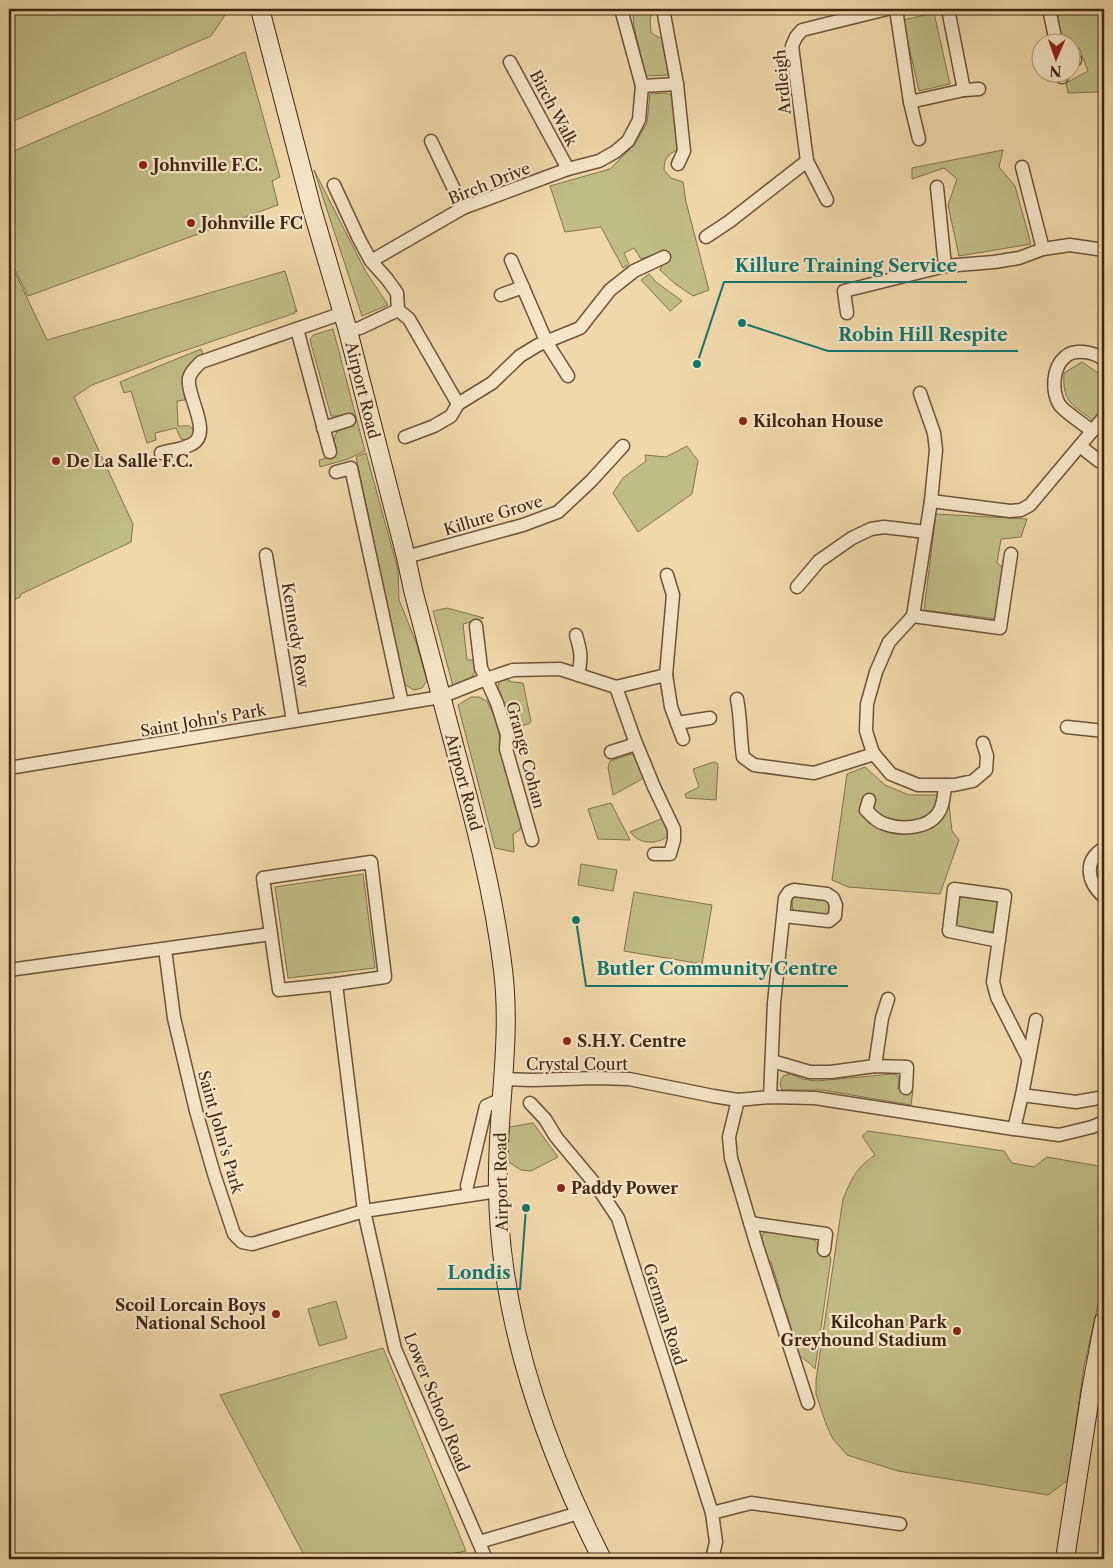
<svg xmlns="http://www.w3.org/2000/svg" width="1113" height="1568" font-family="'Libre Caslon Text',serif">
	<rect width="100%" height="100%" fill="#f1d8aa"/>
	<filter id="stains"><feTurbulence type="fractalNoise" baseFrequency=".004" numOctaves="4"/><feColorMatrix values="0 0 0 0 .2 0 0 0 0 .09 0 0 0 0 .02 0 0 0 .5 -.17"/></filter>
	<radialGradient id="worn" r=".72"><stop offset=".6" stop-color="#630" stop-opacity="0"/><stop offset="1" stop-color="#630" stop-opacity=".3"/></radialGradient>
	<g fill="#c0bd85" stroke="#80724d">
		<path d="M9,9H229L211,36L9,123Z"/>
		<path d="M637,9H656L650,18L651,33L664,40L669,75L646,76L634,27L633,13Z"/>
		<path d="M1057,9H1104V90L1098,92L1068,93L1066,83L1088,71L1079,48H1071L1070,42H1062Z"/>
		<path d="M934,13L950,84L919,91L903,20Z"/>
		<path d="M245,52L280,177L272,181L278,205L28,296L9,257V153Z"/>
		<path d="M667,93L674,97L678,149C668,155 664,158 664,170L671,178L683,182L686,202L709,290L693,296L674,283L660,270L662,265L668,261L664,251L641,259L634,248L624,253L629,264L623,268L601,227L565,232L550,186L610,169L634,145L647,123L650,94Z"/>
		<path d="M1003,150L999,167L1015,186L1031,244L959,256L948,205L957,179L944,168L912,179V168Z"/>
		<path d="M314,170L366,272L388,305L362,316Z"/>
		<path d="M9,260L47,340L285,271L297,312L295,310V313L166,357L92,385L74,397L133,524L131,542L21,594L20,597L11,601L9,600Z"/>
		<path d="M649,274L656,282L682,301L670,311L641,280Z"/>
		<path d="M333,329L365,451L348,459L320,467L319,460L334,456L337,453L334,440L337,431L353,424L350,413L340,416H331L310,340L313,335Z"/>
		<path d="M201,349L203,354C181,368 182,376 185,400L177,401L178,426C185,427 190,422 194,432L192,437L186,440L181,439L176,428L155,433L156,440L147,443L131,391L124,393L120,382Z"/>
		<path d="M1082,362L1104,377V408L1094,421C1073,405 1062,403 1064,373Z"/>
		<path d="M687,446L698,461L692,494L638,532L613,493L623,478L646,461L645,455L666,457Z"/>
		<path d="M366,453L398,570L399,600L416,642L427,681L422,688L414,690L404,684L356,457Z"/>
		<path d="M936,514L1027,519L1021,537L1001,539L997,563L1004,568L997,619L924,610Z"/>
		<path d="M447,608L484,618L463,624L467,660H475V671L471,679L453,686L433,611Z"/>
		<path d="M504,678L512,682L523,683L531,721L529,724L513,728L498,687L499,682Z"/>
		<path d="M471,697H479L487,701L498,724L500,741L521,823L520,830L513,834L514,852L495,848L458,705Z"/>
		<path d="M631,754C640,759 641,770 644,778L613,795L608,767L610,761Z"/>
		<path d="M714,762L718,764L716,800L686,798L685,794L699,787L693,769Z"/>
		<path d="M865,767L885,785L909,795H948L952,831L959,840L940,894L848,887L832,880L847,774Z"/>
		<path d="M611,803L630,840L598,839L588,809Z"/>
		<path d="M663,818L668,833L667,837C655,845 639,844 630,832Z"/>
		<path d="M581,864L617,870L613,891L578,885Z"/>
		<path d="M363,874L375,968L288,978L275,887Z"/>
		<path d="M634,892L712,905L702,964L624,951Z"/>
		<path d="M795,897L828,901L830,913L826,916L793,913L792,899Z"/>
		<path d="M960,897L999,901L996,932L956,928Z"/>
		<path d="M790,1074L803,1079L816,1081L893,1074L897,1075L899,1079L898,1089L913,1090L911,1105L822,1090H782L780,1083L783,1076Z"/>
		<path d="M533,1123L558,1157L531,1171L521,1170L507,1161L509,1127Z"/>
		<path d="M868,1131L1004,1151L1012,1163L1034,1167L1047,1157L1104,1167V1279L1084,1366L1068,1480L1048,1495L898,1471L847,1455L833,1439L826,1424L816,1394V1380L843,1199C852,1178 856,1168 875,1155L862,1136Z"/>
		<path d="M765,1231L812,1238L819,1245L818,1253L829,1254L831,1259L815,1369C804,1356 798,1360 793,1342L795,1341L786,1311L783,1310L777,1293L780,1291L771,1262L767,1261C764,1250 757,1240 765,1231Z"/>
		<path d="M336,1301L347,1338L319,1346L308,1309Z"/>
		<path d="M383,1348L466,1551L423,1559H306L220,1395Z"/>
	</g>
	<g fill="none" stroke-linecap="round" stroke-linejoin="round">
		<defs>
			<g id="street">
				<path d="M663,9L677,84L684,151L678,164"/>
				<path d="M896,9L910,102L964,90L948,9"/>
				<path d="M1049,9L1056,42"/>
				<path d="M1070,61L1075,60"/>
				<path d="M510,62L568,169"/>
				<path d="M1061,72L1062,77"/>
				<path d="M642,86L677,84"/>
				<path d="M964,90L979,89"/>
				<path d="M910,102L919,139"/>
				<path d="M431,141L463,208"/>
				<path d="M807,161L827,200"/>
				<path d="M1022,167L1043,249"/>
				<path d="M334,185L359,239L371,261L387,279L397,293L398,310"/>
				<path d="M937,187L945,266"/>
				<path d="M706,237L730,221L807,161L792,46L796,37L802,30L887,9"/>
				<path d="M511,260L547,343L568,376"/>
				<path d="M371,261L463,208L568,169L599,161L615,152L628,141L639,120L642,86L621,9"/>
				<path d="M501,295L523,287"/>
				<path d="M398,310L409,319L458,404"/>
				<path d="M847,313L844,291L945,266L994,262L1019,258L1043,249L1070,245L1104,250"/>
				<path d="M297,329L330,452"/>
				<path d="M348,331L360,328L398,310"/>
				<path d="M920,393L934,433L936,450L931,501"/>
				<path d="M323,428L349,420"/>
				<path d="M1092,431C1085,425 1063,411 1059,404C1052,391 1052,368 1065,357C1075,348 1095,352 1104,360"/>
				<path d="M405,437L434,426L451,416L458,404L492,383L520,356L538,345L580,328L610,290L634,271L664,257"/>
				<path d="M1080,446L1099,461H1104"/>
				<path d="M161,453C171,450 184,449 192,444C213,433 186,396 189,378C191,371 196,367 201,362L343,313"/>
				<path d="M336,472L351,468L402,703"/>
				<path d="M266,555L293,721"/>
				<path d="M406,557L523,525L558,512L591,481L623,446"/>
				<path d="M667,575L673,595L666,675L671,707L683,739"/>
				<path d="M797,587L819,561L852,538L871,529L884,527L926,532"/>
				<path d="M913,616L1000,628L1011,554"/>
				<path d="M476,626L481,668L497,703L507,735L506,749L532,840"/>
				<path d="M576,635C581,652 582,658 578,675"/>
				<path d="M616,687L634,738L654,787L674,829V840L670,854H654"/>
				<path d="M737,699C741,719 740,737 743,757L754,765L814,773L874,754"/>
				<path d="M677,723L710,718"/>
				<path d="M1067,727L1104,731"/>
				<path d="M983,743L987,756L986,770L973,781L954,785H918L891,774L873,753L866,731L867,704L876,672L889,642L913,616L931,501L1010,511L1021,510L1030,505L1104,417"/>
				<path d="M611,752L636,744"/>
				<path d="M9,768L441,697L486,679L513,670L560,669L616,687L666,675"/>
				<path d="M869,800L866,810C872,816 877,822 885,824C901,830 929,829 939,812C944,804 944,794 945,785"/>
				<path d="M1104,848C1083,861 1087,882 1104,897"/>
				<path d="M371,862L385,977L336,984L279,990L263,878Z"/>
				<path d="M999,941L949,931L954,889L1005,896L993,982L997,997L1028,1058"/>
				<path d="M165,949L174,1018L196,1111L214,1174L234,1234L242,1242L252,1244L364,1211L498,1191"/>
				<path d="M9,970L271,934"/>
				<path d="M336,984L364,1211L395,1349L486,1559"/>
				<path d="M772,1061L810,1072H831L875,1066L907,1067L906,1088"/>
				<path d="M875,1066L882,1018L888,999"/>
				<path d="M503,1079L532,1080L596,1078L629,1079L713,1096L738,1100L770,1097L815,1098L1014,1129L1059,1135L1092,1127L1104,1122"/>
				<path d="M1022,1095L1076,1102L1104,1097"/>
				<path d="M770,1097L774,1003L785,898L789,892L794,890L827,894L833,898L836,905L835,916L829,921L784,916"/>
				<path d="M738,1100L729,1137L731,1158L757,1246L808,1403"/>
				<path d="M530,1103L545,1119L556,1137L596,1185L618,1218L712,1513L716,1542L712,1559"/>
				<path d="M1014,1129L1022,1095L1036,1020"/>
				<path d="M467,1186L486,1106L502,1099"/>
				<path d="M750,1223L826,1234L824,1250"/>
				<path d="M712,1513L751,1503L900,1524"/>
				<path d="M479,1542L579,1513"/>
			</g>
			<g id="secondary">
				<path d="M260,9L312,209L348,331L406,557L413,590C427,642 440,693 454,745C474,819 494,894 503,970C512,1043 496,1117 498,1191C500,1318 545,1447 602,1559"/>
				<path d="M1065,1559L1091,1390L1104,1321"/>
			</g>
		</defs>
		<use href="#street" stroke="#6d523a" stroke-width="15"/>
		<use href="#secondary" stroke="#412615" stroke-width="20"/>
		<use href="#street" stroke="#f6e6c8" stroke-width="12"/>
		<use href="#secondary" stroke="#f6e6c8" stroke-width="18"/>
	</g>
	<g fill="#8f2418" stroke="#f6e6c8" stroke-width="2">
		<circle cx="143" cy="165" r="5"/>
		<circle cx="191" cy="223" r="5"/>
		<circle cx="743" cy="421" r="5"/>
		<circle cx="56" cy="461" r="5"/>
		<circle cx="567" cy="1041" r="5"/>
		<circle cx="561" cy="1188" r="5"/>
		<circle cx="276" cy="1314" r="5"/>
		<circle cx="957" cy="1331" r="5"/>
	</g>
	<g text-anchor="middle" stroke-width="4.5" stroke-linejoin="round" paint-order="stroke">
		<g font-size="16" fill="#412615" stroke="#f6e6c8">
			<text transform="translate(782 82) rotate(-95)" y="6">Ardleigh</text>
			<text transform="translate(554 108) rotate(62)" y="6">Birch Walk</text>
			<text transform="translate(489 183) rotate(-22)" y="6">Birch Drive</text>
			<text transform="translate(363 390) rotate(76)" y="6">Airport Road</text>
			<text transform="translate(493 515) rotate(-17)" y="6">Killure Grove</text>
			<text transform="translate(296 635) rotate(81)" y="6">Kennedy Row</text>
			<text transform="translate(203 720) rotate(-10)" y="6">Saint John's Park</text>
			<text transform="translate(526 755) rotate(75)" y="6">Grange Cohan</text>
			<text transform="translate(464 782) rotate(75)" y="6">Airport Road</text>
			<text x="577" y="1070">Crystal Court</text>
			<text transform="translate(221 1132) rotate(74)" y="6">Saint John's Park</text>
			<text transform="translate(501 1182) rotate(-91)" y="6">Airport Road</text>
			<text transform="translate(665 1314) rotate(72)" y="6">German Road</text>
			<text transform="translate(437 1402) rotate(68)" y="6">Lower School Road</text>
		</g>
		<g font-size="16" font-weight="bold" fill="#412615" stroke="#f6e6c8" text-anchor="start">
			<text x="153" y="171">Johnville F.C.</text>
			<text x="201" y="229">Johnville FC</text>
			<text x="753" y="427">Kilcohan House</text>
			<text x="66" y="467">De La Salle F.C.</text>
			<text x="577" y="1047">S.H.Y. Centre</text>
			<text x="571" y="1194">Paddy Power</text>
			<text x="266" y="1311" text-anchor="end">Scoil Lorcain Boys<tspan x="266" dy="18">National School</tspan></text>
			<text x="947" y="1328" text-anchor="end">Kilcohan Park<tspan x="947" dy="18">Greyhound Stadium</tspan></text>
		</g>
	</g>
	<path fill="none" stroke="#0f766e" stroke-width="2" d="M697 364L724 282H967M742 323L828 351H1018M576 920L586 986H848M526 1208L520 1289H437"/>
	<g fill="#0f766e" stroke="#f6e6c8" stroke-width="2">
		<circle cx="697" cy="364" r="5"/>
		<circle cx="742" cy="323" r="5"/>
		<circle cx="576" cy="920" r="5"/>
		<circle cx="526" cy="1208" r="5"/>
	</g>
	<g font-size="18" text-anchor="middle" font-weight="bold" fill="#0f766e" stroke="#f6e6c8" stroke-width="4.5" stroke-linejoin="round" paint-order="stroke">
		<text x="846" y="272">Killure Training Service</text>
		<text x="923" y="341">Robin Hill Respite</text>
		<text x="717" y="975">Butler Community Centre</text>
		<text x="479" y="1279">Londis</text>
	</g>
	<rect width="1113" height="1568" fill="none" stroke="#f1d8aa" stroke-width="30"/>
	<rect x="10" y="10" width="1093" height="1548" fill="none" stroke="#412615" stroke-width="2.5"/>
	<rect x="15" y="15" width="1083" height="1538" fill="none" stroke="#412615"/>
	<g transform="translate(1056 58) rotate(182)"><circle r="24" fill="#f6e6c8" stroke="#ae9980"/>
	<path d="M0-4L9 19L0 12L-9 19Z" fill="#8f2418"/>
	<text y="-8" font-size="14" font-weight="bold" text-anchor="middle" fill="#412615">N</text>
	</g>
	<rect width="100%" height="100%" filter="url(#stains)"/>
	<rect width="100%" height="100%" fill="url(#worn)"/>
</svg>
